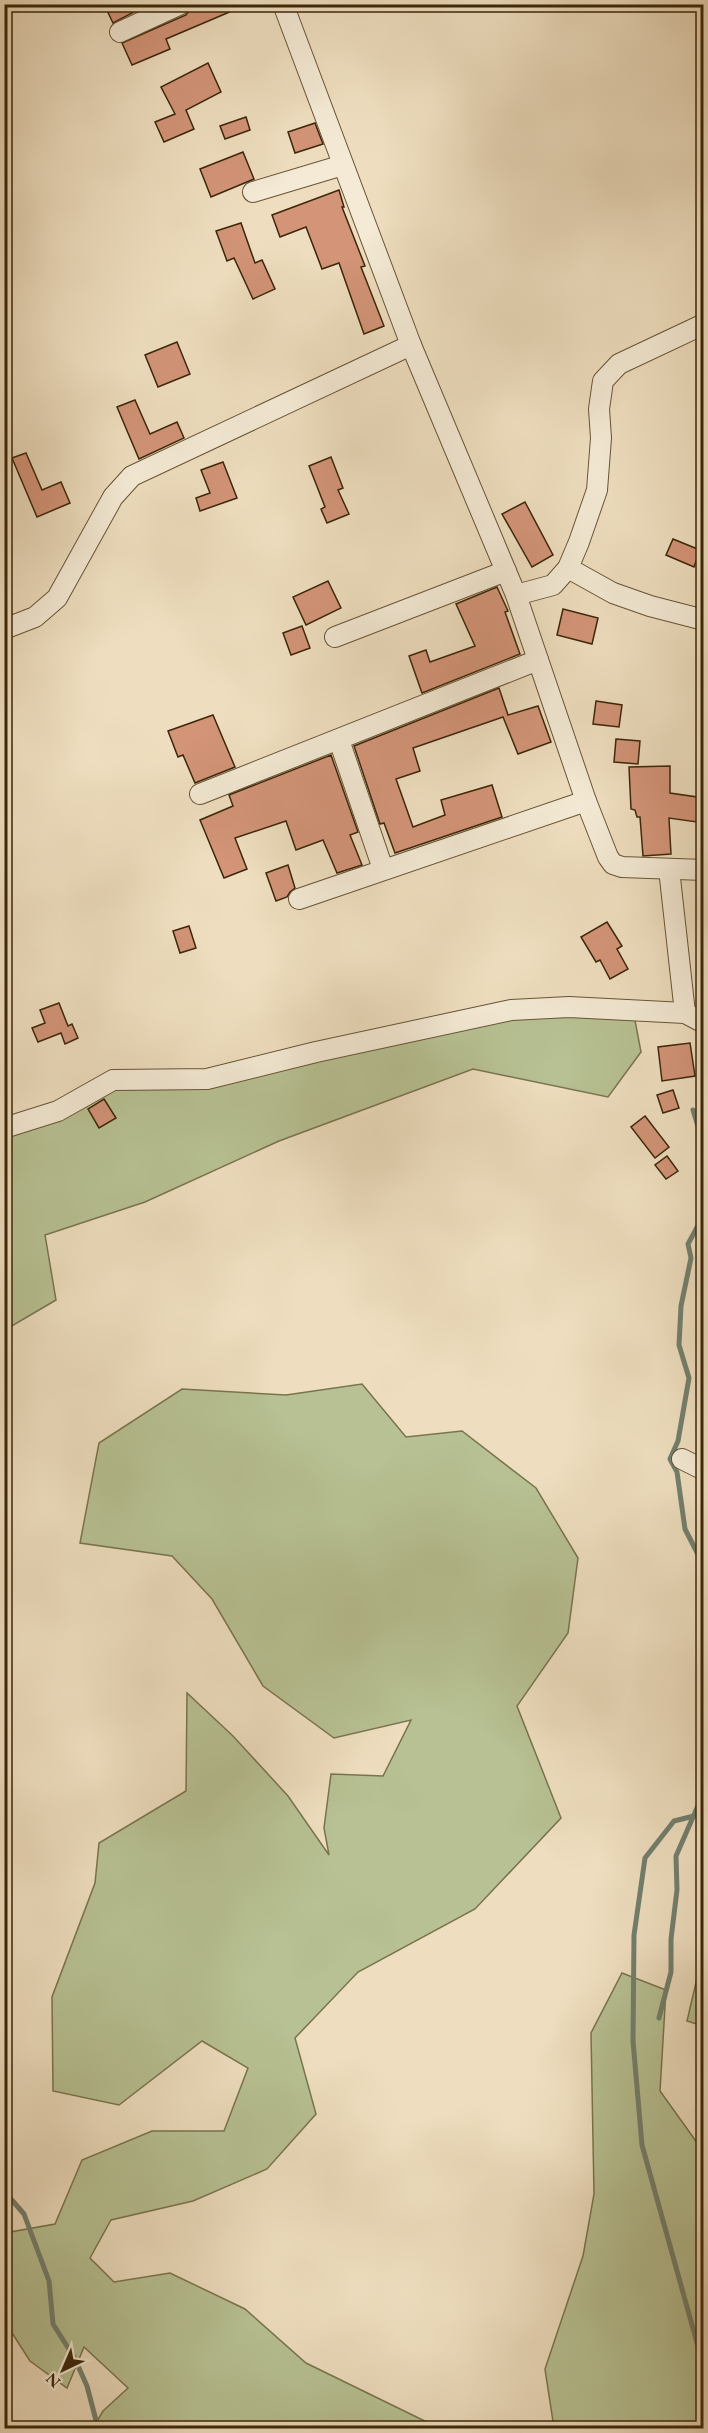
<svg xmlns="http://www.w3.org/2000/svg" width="708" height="2433" font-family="'EB Garamond',serif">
	<rect width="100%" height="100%" fill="#eedebf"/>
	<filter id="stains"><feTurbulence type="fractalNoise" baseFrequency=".00333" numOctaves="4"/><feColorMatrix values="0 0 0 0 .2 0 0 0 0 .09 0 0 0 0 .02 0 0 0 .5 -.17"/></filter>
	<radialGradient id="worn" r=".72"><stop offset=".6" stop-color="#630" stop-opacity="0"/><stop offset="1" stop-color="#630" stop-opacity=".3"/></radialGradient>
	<g fill="#b7c193" stroke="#79744e" stroke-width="1.5">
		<path d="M633,1010L641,1052L608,1097L473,1069L279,1141L145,1202L45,1235L56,1300L5,1330L4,1128L113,1080L207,1079L442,1024Z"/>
		<path d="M362,1384L406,1437L462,1431L536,1488L578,1558L568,1633L517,1706L561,1818L475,1909L358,1972L295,2038L316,2114L267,2169L193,2201L111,2220L90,2258L114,2282L170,2273L245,2309L306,2363L439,2428H93L103,2411L128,2388L84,2347L67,2388L30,2361L5,2322V2233L55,2224L82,2160L152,2131H224L248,2068L202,2041L119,2105L53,2091L52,1997L95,1883L99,1843L186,1791L187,1693L233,1736L288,1796L329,1855L324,1828L331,1774L383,1776L411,1720L334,1738L263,1686L212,1599L172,1556L80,1543L99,1443L182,1389L286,1395Z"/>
		<path d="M703,1953V2026L687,2021Z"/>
		<path d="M622,1973L666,1990L660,2091L703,2151V2428H554L545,2369L583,2256L594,2194L591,2033Z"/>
	</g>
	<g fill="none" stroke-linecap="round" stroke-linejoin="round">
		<g stroke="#73806f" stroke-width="5">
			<path d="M693,1110L704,1146"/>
			<path d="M704,1166L701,1175L700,1222L688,1244L691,1258L681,1306L679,1345L689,1378L678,1441L670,1459L677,1472L685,1529L704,1566"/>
			<path d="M694,1816L674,1821L645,1858L634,1935L633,2041L642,2145L704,2368"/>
			<path d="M659,2018L671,1972V1939L677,1890L676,1856L704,1792"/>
			<path d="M4,2191L24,2214L49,2281L53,2324L74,2357L87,2386L98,2428"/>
		</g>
	</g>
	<g fill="#d39478" stroke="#3b2608" stroke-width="1.5">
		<path d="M104,4H133L136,11L113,23Z"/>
		<path d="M198,4L246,5L166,39L170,49L132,65L122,43L186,15L192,7Z"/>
		<path d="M208,63L221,92L186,110L194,129L164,142L155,122L175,114L161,87Z"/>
		<path d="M246,117L250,130L225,139L220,126Z"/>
		<path d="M315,123L323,144L295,153L288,132Z"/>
		<path d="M243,152L254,179L211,197L200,169Z"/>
		<path d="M339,190L344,207H342L365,266L361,267L384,326L364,334L339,263L322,269L306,227L280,237L272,215Z"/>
		<path d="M241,223L255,263L262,260L275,289L253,299L234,258L227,261L216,231Z"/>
		<path d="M177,342L190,374L158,387L145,355Z"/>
		<path d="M135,400L150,434L177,422L184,438L139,459L117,407Z"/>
		<path d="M26,453L42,490L61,482L70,503L37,517L12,458Z"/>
		<path d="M331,457L343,488L338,490L349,514L327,523L321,509L325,507L309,466Z"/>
		<path d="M223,462L237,498L200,511L196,498L210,493L201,470Z"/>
		<path d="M525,502L553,555L532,567L502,514Z"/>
		<path d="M673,539L700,550L694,567L666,555Z"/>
		<path d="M328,581L341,608L306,625L293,597Z"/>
		<path d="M497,587L508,611L505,612L520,654L422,693L409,656L426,650L430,662L475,646L456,604Z"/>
		<path d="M563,609L598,618L592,644L557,635Z"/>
		<path d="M302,626L310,648L291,655L283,633Z"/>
		<path d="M499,688L508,715L538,706L551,742L518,754L503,717L413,748L420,771L396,779L413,827L445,815L441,800L492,785L502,817L395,853L384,823L380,824L354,746Z"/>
		<path d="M596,701L622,705L619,727L593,724Z"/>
		<path d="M213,715L235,767L195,783L183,755L178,757L168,731Z"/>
		<path d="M616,739L640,741L638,764L614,762Z"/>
		<path d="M331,755L358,832L350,835L362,865L337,873L323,840L296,850L286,821L235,838L247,869L224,878L200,820L233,806L229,795Z"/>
		<path d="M670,766V793L704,798V823L669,818L671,854L643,856L640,817H637L635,810L631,809L629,767Z"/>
		<path d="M288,865L295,888L290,892L287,897L276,901L266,873Z"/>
		<path d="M607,922L622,946L617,949L628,969L610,979L600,960L596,962L581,937Z"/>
		<path d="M189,926L196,948L180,953L173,931Z"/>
		<path d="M59,1003L68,1026L72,1024L78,1038L65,1044L61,1033L38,1042L32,1028L45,1023L40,1010Z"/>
		<path d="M690,1043L695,1076L662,1081L658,1047Z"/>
		<path d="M673,1090L679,1108L663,1113L657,1095Z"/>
		<path d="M104,1099L116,1118L99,1128L88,1109Z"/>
		<path d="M645,1116L669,1147L655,1158L631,1127Z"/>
		<path d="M667,1156L678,1171L666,1179L655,1165Z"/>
	</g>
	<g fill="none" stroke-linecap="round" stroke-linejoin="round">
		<defs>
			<g id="street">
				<path d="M283,4L411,345L516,595L586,801L608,857L613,864L622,867L704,870"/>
				<path d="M120,32L181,4"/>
				<path d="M253,192L343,165"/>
				<path d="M568,568L613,593L650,606L704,620"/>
				<path d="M516,595L553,585L568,568L579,542L597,490L601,438L599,409L603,381L619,364L704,324"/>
				<path d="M4,629L35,617L57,598L113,497L132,476L411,345"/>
				<path d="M335,637L506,571"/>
				<path d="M339,740L383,869"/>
				<path d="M200,794L538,660"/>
				<path d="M669,869L685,1013"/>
				<path d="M299,899L586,801"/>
				<path d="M4,1128L58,1111L113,1080L207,1079L316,1052L511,1010L569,1007L685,1013L704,1023"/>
				<path d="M682,1459L704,1470"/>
			</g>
		</defs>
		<use href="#street" stroke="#685436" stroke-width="22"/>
		<use href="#street" stroke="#f4ead5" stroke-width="20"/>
	</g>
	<rect width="708" height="2433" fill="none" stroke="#eedebf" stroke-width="24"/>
	<rect x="6" y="6" width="696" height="2421" fill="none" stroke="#3b2608" stroke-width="3"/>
	<rect x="12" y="12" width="684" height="2409" fill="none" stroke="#3b2608" stroke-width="1.5"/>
	<g transform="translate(63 2370) rotate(224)" stroke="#f4ead5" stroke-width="4.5" paint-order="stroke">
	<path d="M0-4.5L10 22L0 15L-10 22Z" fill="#3b2608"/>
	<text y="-9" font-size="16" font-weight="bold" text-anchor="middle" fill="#3b2608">N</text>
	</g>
	<rect width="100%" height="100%" filter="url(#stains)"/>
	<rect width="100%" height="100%" fill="url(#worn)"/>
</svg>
